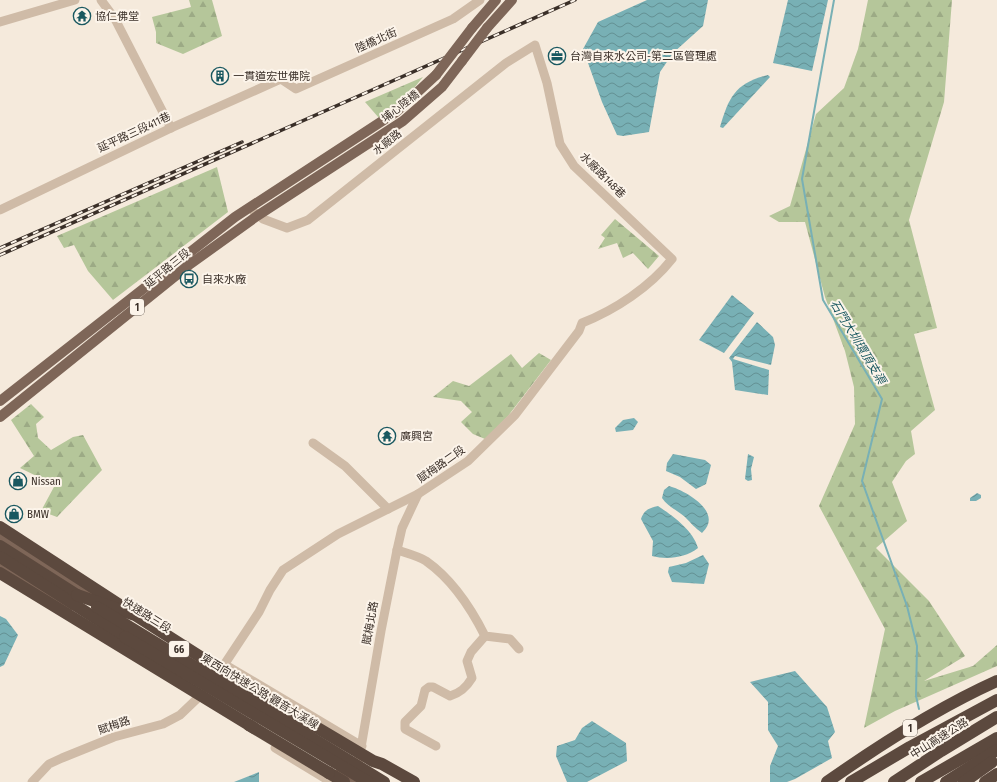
<svg xmlns="http://www.w3.org/2000/svg" width="997" height="782" font-family="'Fira Sans Condensed','Noto Sans TC',sans-serif">
	<defs>
		<pattern id="forest-firs" width="22" height="20" patternUnits="userSpaceOnUse"><rect width="22" height="20" fill="#b5c69a"/><path d="M5 1l3.5 6h-7zM16 11l3.5 6h-7z" fill="#9caa85"/></pattern>
		<pattern id="water-waves" width="16" height="10" patternUnits="userSpaceOnUse"><rect width="16" height="10" fill="#78b0b5"/><path d="M0 5q4-4 8 0t8 0" fill="none" stroke="#639093"/></pattern>
	</defs>
	<rect width="100%" height="100%" fill="#f5eadc"/>
	<g fill="url(#forest-firs)">
		<path d="M189,0H212L222,36L183,54L156,43V32L152,17L191,7Z"/>
		<path d="M868,0H952L944,102L909,220L937,328L914,334L935,410L911,431L915,454L906,461L892,482L907,521L876,548L929,601L965,656L924,681L973,666L997,645V666L895,711L864,728L885,629L819,506L855,424L854,387L845,351L825,297L805,222H779L769,216L790,206L816,114L844,88L858,49Z"/>
		<path d="M423,77L410,93L379,118L365,102Z"/>
		<path d="M217,167L228,212L113,300L88,271L74,245L64,248L57,236Z"/>
		<path d="M615,219L659,256L648,269L633,253L623,258L617,243L598,249L605,238L601,235Z"/>
		<path d="M539,353L551,360L508,416L485,439L473,434L461,422L472,412L461,401L433,397L453,381L469,386L511,354L522,368Z"/>
		<path d="M31,404L44,417L36,424L38,438L51,450L73,437L83,435L102,470L57,517L41,511L55,485L20,468L34,456L11,420Z"/>
	</g>
	<g fill="url(#water-waves)">
		<path d="M647,0H708L703,26L673,53L660,72L649,132L623,136L617,135L602,102L583,49L598,22Z"/>
		<path d="M788,0H828L812,71L773,63Z"/>
		<path d="M768,75L770,77L723,128L720,127C729,96 736,83 768,75Z"/>
		<path d="M732,295L754,313L724,353L699,340Z"/>
		<path d="M757,322L773,337L775,345L771,365L735,356L733,359L769,370L768,395L735,390L732,362L729,358Z"/>
		<path d="M634,418L638,422L633,430L616,432L615,428L623,420Z"/>
		<path d="M673,454L705,460L711,465L706,484L696,489L680,477L666,471L667,463Z"/>
		<path d="M748,454L754,457L751,469L752,480L748,481L745,479Z"/>
		<path d="M669,486C687,491 724,513 702,533C695,528 691,523 685,517C677,510 668,507 662,498L664,490Z"/>
		<path d="M977,493L981,495V498L976,501H970V498Z"/>
		<path d="M658,506C673,516 693,530 698,548C685,558 667,560 652,556L653,541L641,519C644,510 649,508 658,506Z"/>
		<path d="M703,555L709,564L704,584L672,582L668,572L669,567L686,563Z"/>
		<path d="M0,616L6,619L18,635L4,665L0,667Z"/>
		<path d="M795,671L827,707L835,732L828,741L832,758L795,779L787,782H770V766L778,746L768,730V702L750,682Z"/>
		<path d="M592,721L626,743L627,761L587,782H567L556,756L557,746L575,740L582,728Z"/>
		<path d="M259,772V782H234Z"/>
	</g>
	<g fill="none" stroke-linecap="round" stroke-linejoin="round">
		<path stroke="#78b0b5" stroke-width="2" d="M834,0L802,179L823,300L882,399L862,481L907,606L917,646L916,696L919,709"/>
		<g stroke="#cfbba7" stroke-width="9">
			<path d="M101,0L115,19L171,128"/>
			<path d="M0,22L75,0"/>
			<path d="M0,210L171,128L281,79L296,89L453,19L480,0"/>
			<path d="M313,443L345,466L388,509"/>
			<path d="M397,550C406,553 418,556 426,561C453,580 471,608 485,636L510,639L519,649"/>
			<path d="M224,664L362,746"/>
			<path d="M218,674L259,612L270,590L283,570L338,534L418,494L468,461L515,415L579,331L582,323C615,310 650,287 672,259L574,166L560,144L547,83L535,45L506,63L308,220L287,228L263,219L254,212"/>
			<path d="M436,746L405,729V722L421,706L425,690L429,687H433L450,696C460,693 466,688 472,678L467,661L471,652L485,636"/>
			<path d="M275,748L331,782"/>
			<path d="M359,759L381,631L397,550L402,528L418,494"/>
			<path d="M32,782L49,764L62,758L114,737L163,724L180,715L203,693"/>
		</g>
		<g stroke="#7e6658" stroke-width="10">
			<path d="M472,28L496,0"/>
			<path d="M487,28L512,0"/>
			<path d="M0,401L235,217L396,112L436,75"/>
			<path d="M0,417L189,265L257,216L403,121L442,87L462,61"/>
			<path d="M0,536L101,600"/>
			<path d="M0,565L68,608"/>
			<path d="M339,774L353,782"/>
		</g>
		<g stroke="#5c493e" stroke-width="12">
			<path d="M0,527L129,611"/>
			<path d="M0,546L77,595"/>
			<path d="M0,557L125,637"/>
			<path d="M329,773L344,782"/>
			<path d="M827,782C881,744 937,708 997,681"/>
			<path d="M851,782L910,747L997,700"/>
			<path d="M894,782L941,751L997,717"/>
			<path d="M921,782L997,738"/>
			<path d="M946,782L997,750"/>
			<path d="M964,782L992,762"/>
			<path d="M985,782L997,774"/>
		</g>
		<defs>
			<g id="rail">
				<path d="M0,248L242,142"/>
				<path d="M0,255L575,0"/>
			</g>
		</defs>
		<use href="#rail" stroke="#3a2f28" stroke-width="3.5"/>
		<use href="#rail" stroke="#fcf4ea" stroke-width="2" stroke-dasharray="6" stroke-linecap="butt"/>
		<g stroke="#7e6658" stroke-width="10">
			<path d="M462,61L487,28"/>
			<path d="M436,75L472,28"/>
		</g>
		<g stroke="#5c493e" stroke-width="12">
			<path d="M0,573L254,728"/>
			<path d="M77,595L135,615L240,682L373,761L382,764L414,782"/>
			<path d="M97,607L384,782"/>
			<path d="M125,637L368,782"/>
			<path d="M249,725L329,773"/>
		</g>
	</g>
	<defs>
		<symbol id="temple-ring" viewBox="-11 -11 22 22"><circle r="9.5" fill="#fcf4ea" stroke="#195860" stroke-width="1.5"/><path d="M0-6L5-2H3V0L6.5 2.5H4V6H1.5V3h-3V6H-4V2.5H-6.5L-3 0V-2H-5Z" fill="#195860"/></symbol>
		<symbol id="office-ring" viewBox="-11 -11 22 22"><circle r="9.5" fill="#fcf4ea" stroke="#195860" stroke-width="1.5"/><path d="M-6-3h4V-5.5h4V-3h4V5H-6ZM-1-4.5V-3h2v-1.5ZM-6 0V1H6V0Z" fill="#195860"/></symbol>
		<symbol id="building-ring" viewBox="-11 -11 22 22"><circle r="9.5" fill="#fcf4ea" stroke="#195860" stroke-width="1.5"/><path d="M-4-6H4V6H1V3H-1V6H-4ZM-2.5-4.3h1.7v1.8h-1.7ZM.8-4.3h1.7v1.8H.8ZM-2.5-1h1.7V.8h-1.7ZM.8-1h1.7V.8H.8Z" fill="#195860"/></symbol>
		<symbol id="bus-ring" viewBox="-11 -11 22 22"><circle r="9.5" fill="#fcf4ea" stroke="#195860" stroke-width="1.5"/><path d="M-5-6H5V4H4V6H2V4H-2V6H-4V4H-5ZM-3.5-4V0h7V-4ZM-3.5 1.2v1.5H-2V1.2ZM2 1.2v1.5H3.5V1.2Z" fill="#195860"/></symbol>
		<symbol id="shop-ring" viewBox="-11 -11 22 22"><circle r="9.5" fill="#fcf4ea" stroke="#195860" stroke-width="1.5"/><path d="M-5-2.5h2.3a2.7 3.5 0 0 1 5.4 0H5L5.5 6h-11ZM-1.5-2.5h3a1.5 2.3 0 0 0-3 0Z" fill="#195860"/></symbol>
	</defs>
	<g fill-rule="evenodd">
		<use href="#temple-ring" x="72" y="6" width="20" height="20"/>
		<use href="#office-ring" x="547" y="46" width="20" height="20"/>
		<use href="#building-ring" x="210" y="66" width="20" height="20"/>
		<use href="#bus-ring" x="179" y="269" width="20" height="20"/>
		<use href="#temple-ring" x="377" y="426" width="20" height="20"/>
		<use href="#shop-ring" x="8" y="471" width="20" height="20"/>
		<use href="#shop-ring" x="4" y="504" width="20" height="20"/>
	</g>
	<g text-anchor="middle" stroke-width="4" stroke-linejoin="round" paint-order="stroke">
		<g fill="#fcf4ea" stroke="#746a62" stroke-width="1">
			<rect x="130" y="299" width="14" height="16" rx="3"/>
			<rect x="169" y="641" width="20" height="16" rx="3"/>
			<rect x="903" y="720" width="14" height="16" rx="3"/>
		</g>
		<g font-size="10" font-weight="bold" fill="#3a2f28">
			<text x="137" y="311">1</text>
			<text x="179" y="653">66</text>
			<text x="910" y="732">1</text>
		</g>
		<g font-size="11" fill="#3a2f28" stroke="#fcf4ea" text-anchor="start">
			<text x="95" y="20">協仁佛堂</text>
			<text x="570" y="60">台灣自來水公司-第二區管理處</text>
			<text x="233" y="80">一貫道宏世佛院</text>
			<text x="202" y="283">自來水廠</text>
			<text x="400" y="440">廣興宮</text>
			<text x="31" y="485">Nissan</text>
			<text x="27" y="518">BMW</text>
		</g>
		<g font-size="11" fill="#3a2f28" stroke="#fcf4ea">
			<text transform="translate(376 40) rotate(-24)" y="4">陸橋北街</text>
			<text transform="translate(400 106) rotate(-38)" y="4">埔心陸橋</text>
			<text transform="translate(134 132) rotate(-25)" y="4">延平路三段411巷</text>
			<text transform="translate(387 142) rotate(-38)" y="4">水廠路</text>
			<text transform="translate(603 175) rotate(45)" y="4">水廠路148巷</text>
			<text transform="translate(167 268) rotate(-39)" y="4">延平路三段</text>
			<text transform="translate(441 464) rotate(-35)" y="4">賦梅路二段</text>
			<text transform="translate(147 615) rotate(32)" y="4">快速路三段</text>
			<text transform="translate(370 623) rotate(-80)" y="4">賦梅北路</text>
			<text transform="translate(260 691) rotate(31)" y="4">東西向快速公路 觀音大溪線</text>
			<text transform="translate(114 725) rotate(-19)" y="4">賦梅路</text>
			<text transform="translate(939 738) rotate(-32)" y="4">中山高速公路</text>
		</g>
		<g font-size="12" font-style="italic" fill="#195860" stroke="#fcf4ea">
			<text transform="translate(858 342) rotate(59)" y="4">石門大圳環頂支渠</text>
		</g>
	</g>
</svg>
